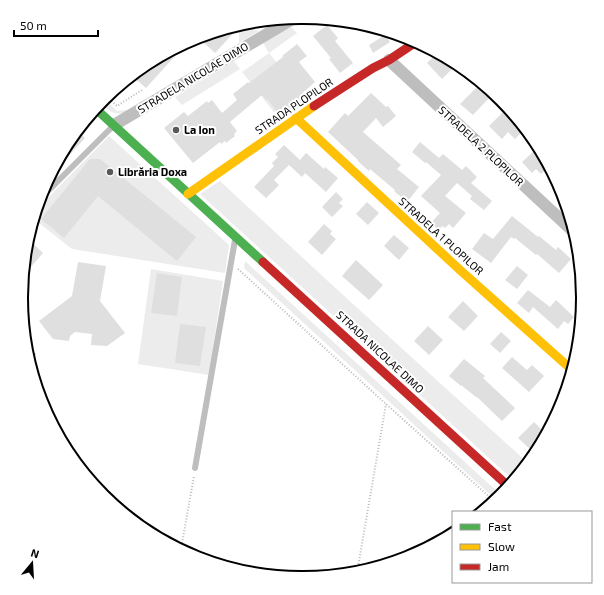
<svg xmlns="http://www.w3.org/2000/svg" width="604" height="595" font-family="'Exo 2',sans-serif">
	<rect width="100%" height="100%" fill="#fff"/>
	<g fill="#ececec">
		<path d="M245,26L259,31L239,43V32Z"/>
		<path d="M291,27L297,33L269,53L308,101L281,121L242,72L269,53L263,43Z"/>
		<path d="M234,61L240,69L182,105L175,97Z"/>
		<path d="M104,99L117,111L127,110V112C113,116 111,112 101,103Z"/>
		<path d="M109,136L229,245L225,273L72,249L34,219L38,208Z"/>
		<path d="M220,181L330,283L528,463L513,480L200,194Z"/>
		<path d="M245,261L501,495L496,500L244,268Z"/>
		<path d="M151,269L223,281L209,375L138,364Z"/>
	</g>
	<g fill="#dfdfdf">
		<path d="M242,24L215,53L198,37Z"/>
		<path d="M327,25L338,38L335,41L353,63L340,73L329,59L331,58L313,36Z"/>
		<path d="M385,35L390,42L373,53L369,45Z"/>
		<path d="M184,44L185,45L146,88L132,76L146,64Z"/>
		<path d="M297,44L307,56L299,62L315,82L299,96L302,101L281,117L267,99L266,100L262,95L230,122L237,131L234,134L235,136L226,143L225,141L221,144L220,142L193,163L164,128L184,112L188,116L207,101L208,103L212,100L222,113L237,100L233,94L248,82L249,83L283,57L282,56Z"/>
		<path d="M437,53L457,64L442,79L427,63Z"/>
		<path d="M478,86L490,97L473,115L460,104Z"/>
		<path d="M371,93L386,107L388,106L396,116L383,127L376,118L363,132L401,165L397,169L419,187L407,202L394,191L395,190L370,169L369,171L362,165L358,161V160L328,132L345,113L348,116Z"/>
		<path d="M503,112L509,117L511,115L525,129L515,139L508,132L502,139L489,126Z"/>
		<path d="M77,131L85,138L59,166L57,165L69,141Z"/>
		<path d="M420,142L439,158L443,154L462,170L466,166L477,177L471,183L492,201L484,210L470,199L472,196L457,183L445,196L466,213L453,228L449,224L445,228L442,226L439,230L431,223L440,213L421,196L441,175L426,162L425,163L412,152Z"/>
		<path d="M284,145L300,160L306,153L324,169L325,167L338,178L326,192L305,173L302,177L289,165L274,180L279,185L266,198L254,187L274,166L272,163L278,157L275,154Z"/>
		<path d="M535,150L545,161L549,167L541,174L536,169L532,173L522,162Z"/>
		<path d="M90,159H100L196,237L177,261L98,196L64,238L41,219Z"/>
		<path d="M336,192L343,199L339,203L343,206L332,217L322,207Z"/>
		<path d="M367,202L379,213L368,225L356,214Z"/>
		<path d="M512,216L538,237L539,236L556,250L558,247L571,259L559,273L537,254L536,255L515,238L514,239L511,237L491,263L472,249L484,233L493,239Z"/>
		<path d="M324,224L332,231L330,234L336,239L322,255L308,242Z"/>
		<path d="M394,235L409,248L399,260L384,246Z"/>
		<path d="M28,239L43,253L24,275L27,243Z"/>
		<path d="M356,260L383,285L369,300L342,276Z"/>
		<path d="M78,262L106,266L100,301L125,333L107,346L91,345L92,334L75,332L70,336L69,341L53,339L39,321L72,296Z"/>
		<path d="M517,266L528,275L517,289L505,280Z"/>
		<path d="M157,273L182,277L177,316L151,313Z"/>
		<path d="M528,290L550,307L556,300L574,317L568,324L564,321L558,329L533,307L529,313L517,303Z"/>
		<path d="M463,301L478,316L464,331L448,317Z"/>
		<path d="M180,324L206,327L200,366L175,363Z"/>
		<path d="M428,326L443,340L429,355L414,341Z"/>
		<path d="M501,332L511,341L500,353L490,344Z"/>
		<path d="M512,357L527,370L532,365L544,376L529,392L502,368Z"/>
		<path d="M464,359L485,376L483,378L515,408L502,421L477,397H476L461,385V386L449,376Z"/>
		<path d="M534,422L546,434L542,442L532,451L518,438Z"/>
	</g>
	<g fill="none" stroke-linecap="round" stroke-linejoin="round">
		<g stroke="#b9b9b9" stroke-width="2" stroke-dasharray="1 2" stroke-linecap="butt">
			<path d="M107,97L117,106L142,90"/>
			<path d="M238,269L386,404L494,501"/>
			<path d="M32,369L35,352"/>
			<path d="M181,549L194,476"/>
			<path d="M357,573L386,404"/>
		</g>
		<g stroke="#bebebe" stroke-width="6">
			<path d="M40,199L113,126"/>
			<path d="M195,468L235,240"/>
		</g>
		<g stroke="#bebebe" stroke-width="12">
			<path d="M389,60L574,232"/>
			<path d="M114,125L294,18"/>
		</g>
		<path stroke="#4caf50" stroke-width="9" d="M96,109L263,262"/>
		<g stroke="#ffc107" stroke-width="9">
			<path d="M296,118L460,270L572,370"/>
			<path d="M188,194L314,106"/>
		</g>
		<g stroke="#c62828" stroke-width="9">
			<path d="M314,106L373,68L389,60L416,42"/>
			<path d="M263,262L508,486"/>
		</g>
	</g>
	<g fill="#595959" stroke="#fff" stroke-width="1.5">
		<circle cx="176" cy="130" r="4"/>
		<circle cx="110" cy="172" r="4"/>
	</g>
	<g text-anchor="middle" stroke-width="4" stroke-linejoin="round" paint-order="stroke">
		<g font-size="11" fill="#000" stroke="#fff">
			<text transform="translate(193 78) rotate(-31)" y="4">STRADELA NICOLAE DIMO</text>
			<text transform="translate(294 106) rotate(-34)" y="4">STRADA PLOPILOR</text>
			<text transform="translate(481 146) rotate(43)" y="4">STRADELA 2 PLOPILOR</text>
			<text transform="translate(441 236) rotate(42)" y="4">STRADELA 1 PLOPILOR</text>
			<text transform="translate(380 352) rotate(43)" y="4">STRADA NICOLAE DIMO</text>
		</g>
		<g font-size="11" font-weight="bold" fill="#000" stroke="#fff" text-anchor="start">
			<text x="184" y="134">La Ion</text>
			<text x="118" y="176">Librăria Doxa</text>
		</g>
	</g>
	<path d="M0 0H604V595H0ZM301 24H303A273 273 0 0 1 576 297V298A273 273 0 0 1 303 571H301A273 273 0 0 1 28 298V297A273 273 0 0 1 301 24Z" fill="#fff" fill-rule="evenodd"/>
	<path fill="none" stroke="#000" stroke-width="2" d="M301 24H303A273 273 0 0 1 576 297V298A273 273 0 0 1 303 571H301A273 273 0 0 1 28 298V297A273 273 0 0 1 301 24Z"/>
	<rect x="452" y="511" width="140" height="72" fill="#ffffff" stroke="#999999"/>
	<rect x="460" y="524" width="20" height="6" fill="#4caf50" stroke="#999999"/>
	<text x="488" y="531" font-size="12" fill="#000000">Fast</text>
	<rect x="460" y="544" width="20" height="6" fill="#ffc107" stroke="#999999"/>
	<text x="488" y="551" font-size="12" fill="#000000">Slow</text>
	<rect x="460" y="564" width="20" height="6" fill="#c62828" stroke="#999999"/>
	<text x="488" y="571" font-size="12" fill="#000000">Jam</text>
	<g transform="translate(32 563) rotate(18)" stroke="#ffffff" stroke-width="3" paint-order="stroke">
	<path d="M0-3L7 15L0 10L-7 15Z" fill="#000000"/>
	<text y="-6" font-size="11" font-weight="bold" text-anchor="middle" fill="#000000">N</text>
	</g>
	<path d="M14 30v6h84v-6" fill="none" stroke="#000000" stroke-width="2"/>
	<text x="20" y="30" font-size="12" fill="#000000" stroke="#ffffff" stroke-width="3" paint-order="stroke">50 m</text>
</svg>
